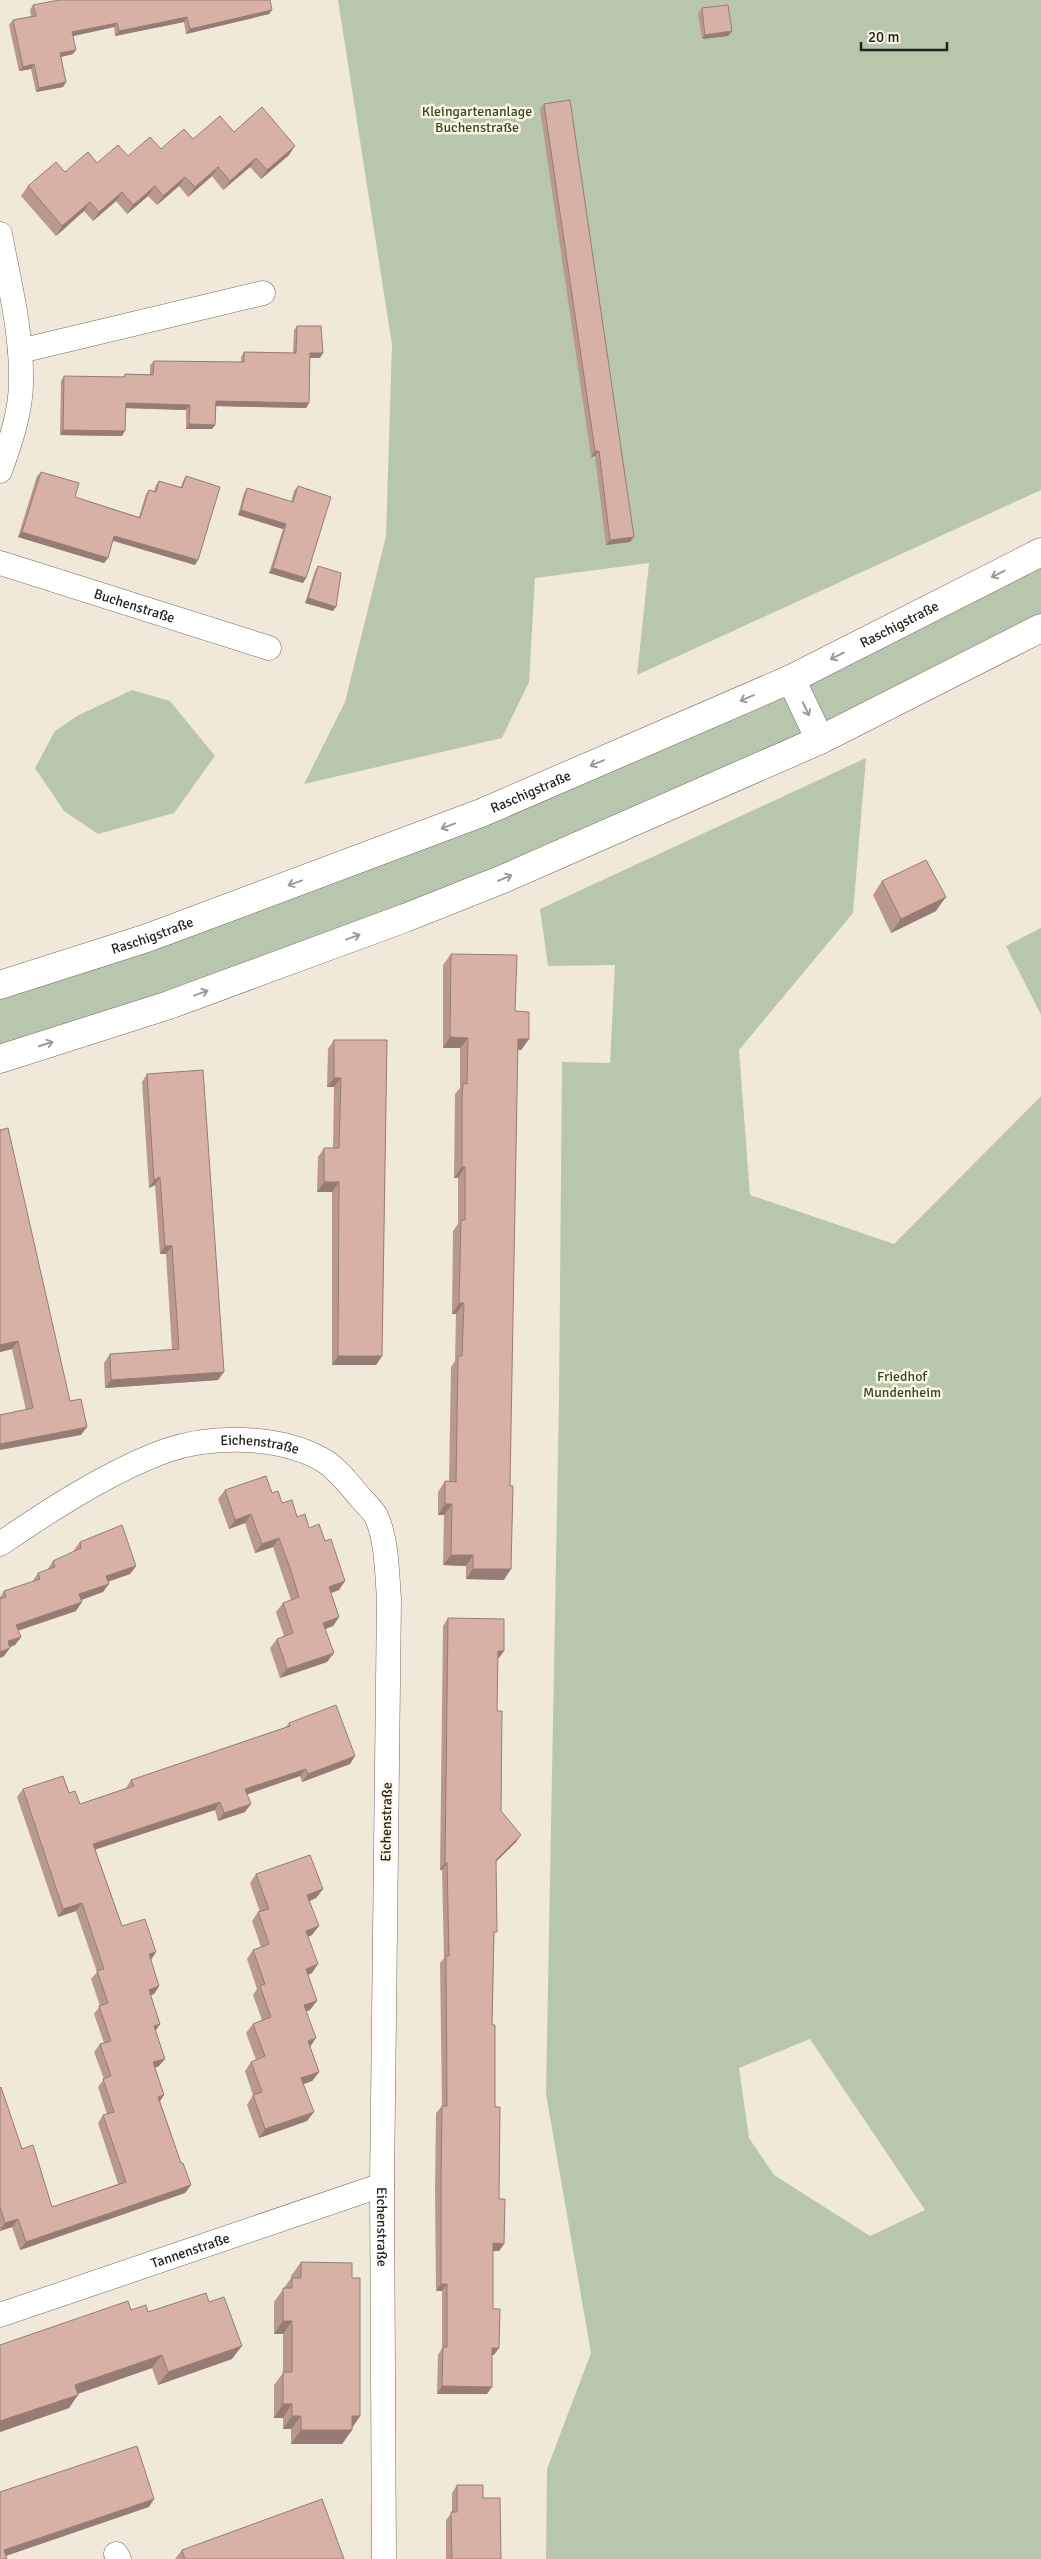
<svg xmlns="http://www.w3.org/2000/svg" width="1041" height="2559" font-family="Signika,sans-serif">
	<rect width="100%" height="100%" fill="#f0e9da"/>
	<g fill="#b8c6ae" fill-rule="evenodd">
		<path d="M338,0H1041V490L637,675L649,563L535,578L529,682L502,738L304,784L345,702L386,536L392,345Z"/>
		<path d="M1041,552V628L503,879L0,1059V986L380,852Z"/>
		<path d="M132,690L170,701L215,756L174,813L98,834L64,811L35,768L55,731L77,716Z"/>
		<path d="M866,758L853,913L739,1050L750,1195L894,1244L1041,1096V2559H546L547,2469L591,2353L546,2094L559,1401L562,1062L610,1063L615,965L548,966L540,909ZM810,2039L925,2210L870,2236L774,2175L749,2138L739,2068Z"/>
		<path d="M1041,928V1015L1006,946Z"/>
	</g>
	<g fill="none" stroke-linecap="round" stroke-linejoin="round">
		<defs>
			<g id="street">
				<path d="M0,234C9,282 22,332 21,382C21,412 10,443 0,471"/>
				<path d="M20,351L263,293"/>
				<path id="s1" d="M0,563L269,648"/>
				<path id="s2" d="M0,1544C50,1510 108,1472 165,1451C211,1435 277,1435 321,1459C335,1466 349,1484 359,1496C364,1502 372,1509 376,1516C387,1539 387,1574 389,1599L382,2185L384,2559"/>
				<path id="s3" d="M0,2315L382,2185"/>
				<path d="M116,2554L119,2559"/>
			</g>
			<g id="secondary">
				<path d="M791,679L820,740"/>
				<path id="s4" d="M0,985L147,938L481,813L791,679L1041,552"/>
				<path d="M0,1059L169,1005L405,918L503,879L820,740L1041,628"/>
			</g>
		</defs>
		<use href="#street" stroke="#706a5d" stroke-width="25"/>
		<use href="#secondary" stroke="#706a5d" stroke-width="29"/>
		<use href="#street" stroke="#fff" stroke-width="24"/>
		<use href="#secondary" stroke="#fff" stroke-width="28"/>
	</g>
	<g fill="#b9988e">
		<path d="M33,5L269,14L186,34L184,22L115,36L114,27L73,36V54L61,57L66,82L63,87L36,92L31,69L19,71L9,25L13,20L31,16L30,10Z"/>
		<path d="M702,8L732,31L728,36L702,39L698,13Z"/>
		<path d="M544,104L630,542L606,545L595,456L591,457L540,109Z"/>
		<path d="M234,132L289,155L261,179L250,167L223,190L212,176L188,197L179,186L157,205L148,196L127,214L116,201L93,221L84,211L56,236L21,196L28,186L65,172L97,163L161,149L193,139Z"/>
		<path d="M297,326L320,358H310L309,403L306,408L216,406L215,425L212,429H186V410L126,408L122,436L60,435L61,381L64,376L123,377L125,374H150V365L154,361L241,362V357L244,352L293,353L294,330Z"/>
		<path d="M41,472L75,497L139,517L146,494L149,490L154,491L156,485L159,481L181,487L183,481L186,476L195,565L113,541L108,558L104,563L18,537L37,476Z"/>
		<path d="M298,486L306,578L303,583L269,573L283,529L238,515L244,493L247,488L291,502L294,491Z"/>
		<path d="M318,566L333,611L305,603L315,571Z"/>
		<path d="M882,881L936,911L891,933L873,895Z"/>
		<path d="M451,954L515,1011L529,1039L521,1050H518L504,1580L466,1579V1566L443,1565L444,1515H438V1492L445,1481H449L451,1367L455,1361L456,1314H452L453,1231L458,1224V1178H454L455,1094L460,1088V1048H443V965Z"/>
		<path d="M334,1040H387L382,1356L376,1365H332V1192H317L318,1157L324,1148H333L334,1087H327L328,1049Z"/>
		<path d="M147,1074L218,1380L105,1388L104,1363L110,1354L172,1350L166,1254H160L155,1185L149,1188L142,1082Z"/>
		<path d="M0,1130L70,1401L81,1435L26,1410L12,1349L0,1352Z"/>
		<path d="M225,1490L272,1493L282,1503L309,1528L339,1590L331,1593L339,1617L333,1626L325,1629L327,1662L280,1678L270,1648L277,1639L284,1636L276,1612L283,1603L291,1600L273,1547L255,1553L245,1523L229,1529L218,1499Z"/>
		<path d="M80,1542L136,1566L130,1574L108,1582L103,1592L81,1600L76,1611L18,1631L21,1637L15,1645L10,1647L4,1656L0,1658V1597L4,1591L32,1582L38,1573L47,1570L53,1561L74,1552V1550Z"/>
		<path d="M448,1618L499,1658H498L497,1711L501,1811L516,1842L496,1862L492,2025L499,2199L504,2244L499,2251H493V2309L494,2355H492L487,2394H437L438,2355L442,2348V2291H436L435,2190L436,2113L442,2106L440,1963L444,1958L442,1870H440L443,1626Z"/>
		<path d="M289,1723L350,1764L302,1782L300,1776L247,1794L245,1812L218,1821L215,1810L95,1849L122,1926L151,1960L159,1986L154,1994L150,1995L160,2024L155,2031L159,2066L155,2068L160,2101L181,2163L191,2185L185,2193L20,2250L12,2227L0,2231V2088L22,2149L52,2207L118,2184L98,2123L103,2115L107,2114L98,2087L104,2079L94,2052L100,2044L104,2043L94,2014L100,2006L91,1979L97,1972L76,1911L58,1917L17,1797L23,1789L69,1793L80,1804L126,1788L131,1780L286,1727Z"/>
		<path d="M256,1874L323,1889L316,1898L310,1901L312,1935L308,1937L312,1973L308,1975L310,2010L306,2011L310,2047L319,2072L312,2081L304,2084L307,2121L259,2138L247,2105L253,2095L245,2071L251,2062L256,2060L246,2033L253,2024L262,2020L253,1995L257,1989L247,1959L253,1950L261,1947L252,1921L258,1912H260L250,1883Z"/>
		<path d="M301,2262L352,2278L360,2416L352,2428V2430L342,2444H291V2429H283V2418H274V2385L283,2373V2334H274V2302L291,2278V2276Z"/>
		<path d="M209,2302L232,2359L158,2385L152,2368L78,2394L69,2408L0,2432V2345L131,2310L148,2312Z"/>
		<path d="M457,2485L483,2498L501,2559H446V2520L452,2512V2493Z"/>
		<path d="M182,2550L344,2559H175Z"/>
	</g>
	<g fill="#967c74">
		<path d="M272,10L269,14L186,34L190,29Z"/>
		<path d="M187,17L184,22L115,36L119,31Z"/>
		<path d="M117,23L114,27L69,37L72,32Z"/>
		<path d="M732,31L728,36L702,39L705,35Z"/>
		<path d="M76,50L73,54L56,58L60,53Z"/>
		<path d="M34,64L31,69L19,71L23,67Z"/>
		<path d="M66,82L63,87L36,92L39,88Z"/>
		<path d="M295,146L289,155L261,179L267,170Z"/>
		<path d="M256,158L250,167L223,190L230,181Z"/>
		<path d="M218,167L212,176L188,197L195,187Z"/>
		<path d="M185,177L179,186L157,205L163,196Z"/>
		<path d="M155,186L148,196L127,214L133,205Z"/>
		<path d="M122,192L116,201L93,221L99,212Z"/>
		<path d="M90,202L84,211L56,236L62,226Z"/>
		<path d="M310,353H323L320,358H307Z"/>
		<path d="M216,401L309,403L306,408L212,406Z"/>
		<path d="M126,403L190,405L186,410L123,408Z"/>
		<path d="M189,424L215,425L212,429H186Z"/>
		<path d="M63,430L125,431L122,436L60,435Z"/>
		<path d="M595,451H599L595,456L591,457Z"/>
		<path d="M241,510L286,524L283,529L238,515Z"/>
		<path d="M22,532L108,558L104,563L18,537Z"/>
		<path d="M114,536L198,560L195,565L111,540Z"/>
		<path d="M634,537L630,542L606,545L610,540Z"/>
		<path d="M273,568L306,578L303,583L269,573Z"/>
		<path d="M308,598L336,607L333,611L305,603Z"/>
		<path d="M946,897L936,911L891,933L901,919Z"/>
		<path d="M450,1037L468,1038L460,1048H443Z"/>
		<path d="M518,1039H529L521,1050H511Z"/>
		<path d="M334,1078H341L334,1087H327Z"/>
		<path d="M462,1167H465L458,1178H454Z"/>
		<path d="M160,1177L155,1185L149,1188L154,1180Z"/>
		<path d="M324,1182H339L332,1192H317Z"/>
		<path d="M165,1246H172L166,1254H160Z"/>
		<path d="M459,1303H464L456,1314H452Z"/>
		<path d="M18,1341L12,1349L0,1352V1345Z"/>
		<path d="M338,1356H382L376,1365H332Z"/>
		<path d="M224,1372L218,1380L105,1388L111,1380Z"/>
		<path d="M87,1427L81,1435L0,1450V1444Z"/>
		<path d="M445,1504H452L444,1515H438Z"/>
		<path d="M251,1514L245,1523L229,1529L235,1520Z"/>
		<path d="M279,1538L273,1547L255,1553L262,1544Z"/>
		<path d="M451,1555H473L466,1566L443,1565Z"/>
		<path d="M136,1566L130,1574L100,1584L106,1576Z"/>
		<path d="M473,1569H511L504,1580L466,1579Z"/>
		<path d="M345,1581L339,1590L323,1596L329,1587Z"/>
		<path d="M109,1584L103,1592L73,1603L79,1594Z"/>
		<path d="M82,1602L76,1611L10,1633L16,1625Z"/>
		<path d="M339,1617L333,1626L317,1632L323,1623Z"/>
		<path d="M21,1637L15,1645L2,1650L8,1641Z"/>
		<path d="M10,1648L4,1656L0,1658V1652Z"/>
		<path d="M498,1651H504L499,1658H493Z"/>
		<path d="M334,1653L327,1662L280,1678L287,1669Z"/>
		<path d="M355,1756L350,1764L302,1782L308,1774Z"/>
		<path d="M306,1769L300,1776L240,1797L245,1789Z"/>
		<path d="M220,1802L215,1810L88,1852L93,1844Z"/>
		<path d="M251,1804L245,1812L218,1821L224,1813Z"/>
		<path d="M521,1835L516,1842L490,1867L496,1860Z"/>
		<path d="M445,1863H447L442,1870H440Z"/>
		<path d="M323,1889L316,1898L301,1904L307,1895Z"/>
		<path d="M82,1903L76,1911L58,1917L63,1909Z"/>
		<path d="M319,1926L312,1935L300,1940L306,1931Z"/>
		<path d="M156,1952L151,1960L149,1954Z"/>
		<path d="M318,1964L312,1973L299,1978L306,1969Z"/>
		<path d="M159,1986L154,1994L143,1998L149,1990Z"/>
		<path d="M317,2001L310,2010L298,2014L304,2005Z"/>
		<path d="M160,2024L155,2032L154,2026Z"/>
		<path d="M316,2038L310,2047L308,2041Z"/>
		<path d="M165,2059L159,2066L148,2070L153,2062Z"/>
		<path d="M319,2072L312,2081L295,2087L301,2078Z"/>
		<path d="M164,2095L159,2103L158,2097Z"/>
		<path d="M314,2112L307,2121L259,2138L265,2129Z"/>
		<path d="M191,2185L185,2193L20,2250L26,2242Z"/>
		<path d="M18,2219L12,2227L0,2231L5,2223Z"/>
		<path d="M493,2243L504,2244L499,2251H488Z"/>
		<path d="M441,2284H447L442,2291H436Z"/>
		<path d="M283,2321H292L283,2334H274Z"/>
		<path d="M242,2346L232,2359L158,2385L168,2372Z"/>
		<path d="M492,2348H499L494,2355H487Z"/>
		<path d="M162,2355L152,2368L65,2398L75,2385Z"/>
		<path d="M442,2386L492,2387L487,2394H437Z"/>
		<path d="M78,2395L69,2408L0,2432V2421Z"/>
		<path d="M283,2404H292L283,2418H274Z"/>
		<path d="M292,2416H301L291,2429H283Z"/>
		<path d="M352,2416H360L351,2429Z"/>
		<path d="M301,2430H352L342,2444H291Z"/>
		<path d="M154,2499L149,2507L0,2558L4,2550Z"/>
	</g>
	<g fill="#d7b1a5" stroke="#967c74">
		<path d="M59,0H270L272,10L190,29L187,17L119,31L117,23L72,32L76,50L60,53L66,82L39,88L34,64L23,67L13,20L36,16L33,5Z"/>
		<path d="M728,5L732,31L705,35L702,8Z"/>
		<path d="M570,100L634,537L610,540L599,451H595L544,104Z"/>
		<path d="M262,107L295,146L267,170L256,158L230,181L218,167L195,187L185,177L163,196L155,186L133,205L122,192L99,212L90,202L62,226L28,186L56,162L65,172L88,152L97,163L118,145L128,156L150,137L161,149L184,129L193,139L220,116L234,132Z"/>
		<path d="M297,326H321L323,353H310L309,403L216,401L215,425L189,424L190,405L126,403L125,431L63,430L64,376L125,377V374L153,375L154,361L244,362V352L296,353Z"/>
		<path d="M41,472L79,483L75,497L140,518L149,490L156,492L159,481L182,488L186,476L220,487L198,560L114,536L108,558L22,532Z"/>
		<path d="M298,486L331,497L306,578L273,568L286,524L241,510L247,488L293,502Z"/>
		<path d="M318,566L341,573L336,607L308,598Z"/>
		<path d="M926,860L946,897L901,919L882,881Z"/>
		<path d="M451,954L517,955L515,1011L529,1012V1039H518L510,1486H513L511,1569H473V1555H451L452,1504H445V1481L456,1482L458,1356H462L464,1303H459L461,1220H465V1167H462V1098L463,1083L467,1084L468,1038L450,1037Z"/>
		<path d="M334,1040H387L382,1356H338L339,1182H324V1148H339L341,1078H334Z"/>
		<path d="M203,1070L224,1372L111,1380L110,1354L179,1349L172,1246H165L160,1177L154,1180L147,1074Z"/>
		<path d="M8,1128L70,1401L81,1399L87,1427L0,1444V1415L33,1408L18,1341L0,1345V1130Z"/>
		<path d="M266,1476L272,1493L278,1491L282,1503L292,1500L297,1517L305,1514L309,1528L319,1524L325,1541L331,1539L345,1581L329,1587L339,1617L323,1623L334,1653L287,1669L277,1639L293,1633L283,1603L299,1597L290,1568L279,1538L262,1544L251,1514L235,1520L225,1490Z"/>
		<path d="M122,1525L136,1566L106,1576L109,1584L79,1594L82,1602L16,1625L21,1637L8,1641L10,1648L0,1652V1599L6,1597L4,1591L40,1579L38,1573L55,1567L53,1561L81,1548L80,1542Z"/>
		<path d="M448,1618L504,1619V1651H498L497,1711H502L501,1811L521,1835L496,1860L497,1932H494L492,2025H495V2107H500L499,2199H505L504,2244L493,2243V2309H500L499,2348H492V2387L442,2386L443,2347H447V2284H441V2183L442,2106H447L446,1956H449L447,1863H445Z"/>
		<path d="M336,1705L355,1756L308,1774L306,1769L245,1789L251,1804L224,1813L220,1802L93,1844L122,1926L145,1919L156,1952L149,1954L159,1986L149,1990L160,2024L154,2026L165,2059L153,2062L164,2095L158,2097L181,2163H183L191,2185L26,2242L18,2219L5,2223L0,2207V2088L1,2087L22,2149L33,2145L52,2207L126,2182L103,2115L114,2112L103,2079L111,2076L100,2044L111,2041L99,2006L108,2003L97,1971L104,1969L82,1903L63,1909L23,1789L63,1776L69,1793L75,1791L80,1804L134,1786L131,1780L290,1726L289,1723Z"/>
		<path d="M310,1855L323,1889L307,1895L319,1926L306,1931L318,1964L306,1969L317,2001L304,2005L316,2038L308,2041L319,2072L301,2078L314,2112L265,2129L253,2095L262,2092L251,2062L265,2056L253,2024L271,2017L260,1986L265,1984L253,1950L269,1944L258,1912L269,1909L256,1874Z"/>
		<path d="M301,2262L352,2263V2278H360V2416H352V2430H301V2416H292V2404H283V2372H292V2321H283V2288H292V2278H301Z"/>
		<path d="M206,2293L209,2302L224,2297L242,2346L168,2372L162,2355L75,2385L78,2395L0,2421V2345L128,2301L131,2310L146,2305L148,2312Z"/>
		<path d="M137,2446L154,2499L4,2550L7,2559H0V2492Z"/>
		<path d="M457,2485H483V2498H500L501,2559H452L451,2512H457Z"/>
		<path d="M322,2499L344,2559H185L182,2550Z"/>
	</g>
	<defs><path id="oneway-shaft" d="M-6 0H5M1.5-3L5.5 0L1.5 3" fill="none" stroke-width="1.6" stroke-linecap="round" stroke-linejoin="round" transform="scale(1.25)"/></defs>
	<g stroke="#9b9a98">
		<use href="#oneway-shaft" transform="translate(998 574) rotate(153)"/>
		<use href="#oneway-shaft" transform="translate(837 656) rotate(153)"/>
		<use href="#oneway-shaft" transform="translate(747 698) rotate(157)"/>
		<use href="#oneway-shaft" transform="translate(806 709) rotate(65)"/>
		<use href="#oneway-shaft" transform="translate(597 763) rotate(157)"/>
		<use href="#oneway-shaft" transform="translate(448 826) rotate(159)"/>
		<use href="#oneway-shaft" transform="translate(505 878) rotate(-23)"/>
		<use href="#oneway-shaft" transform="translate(295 883) rotate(160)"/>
		<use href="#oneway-shaft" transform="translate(353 937) rotate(-20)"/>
		<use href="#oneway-shaft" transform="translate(201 993) rotate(-20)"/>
		<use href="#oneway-shaft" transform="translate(46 1044) rotate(-18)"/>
	</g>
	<g text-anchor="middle" stroke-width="5" stroke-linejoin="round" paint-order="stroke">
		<g font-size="14" fill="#324a1b" stroke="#fdf6e7">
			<text x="477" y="116">Kleingartenanlage<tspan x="477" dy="16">Buchenstraße</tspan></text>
			<text x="902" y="1381">Friedhof<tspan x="902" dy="16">Mundenheim</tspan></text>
		</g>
		<g font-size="14" fill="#211f1a" stroke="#fdf6e7">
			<text dy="5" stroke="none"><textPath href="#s1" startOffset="141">Buchenstraße</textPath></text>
			<text dy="5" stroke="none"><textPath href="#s4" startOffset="970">Raschigstraße</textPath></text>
			<text dy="5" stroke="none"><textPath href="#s4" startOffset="565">Raschigstraße</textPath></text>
			<text dy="5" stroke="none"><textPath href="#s4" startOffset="160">Raschigstraße</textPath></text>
			<text dy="5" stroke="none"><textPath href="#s2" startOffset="286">Eichenstraße</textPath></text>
			<text transform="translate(386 1822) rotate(-89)" y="5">Eichenstraße</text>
			<text dy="5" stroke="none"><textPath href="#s2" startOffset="1142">Eichenstraße</textPath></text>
			<text dy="5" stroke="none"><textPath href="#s3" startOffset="201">Tannenstraße</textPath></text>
		</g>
	</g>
	<path d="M861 42v8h86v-8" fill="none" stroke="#211f1a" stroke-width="2.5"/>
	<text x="868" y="42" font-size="15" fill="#211f1a" stroke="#fdf6e7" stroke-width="4" paint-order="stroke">20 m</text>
</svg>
